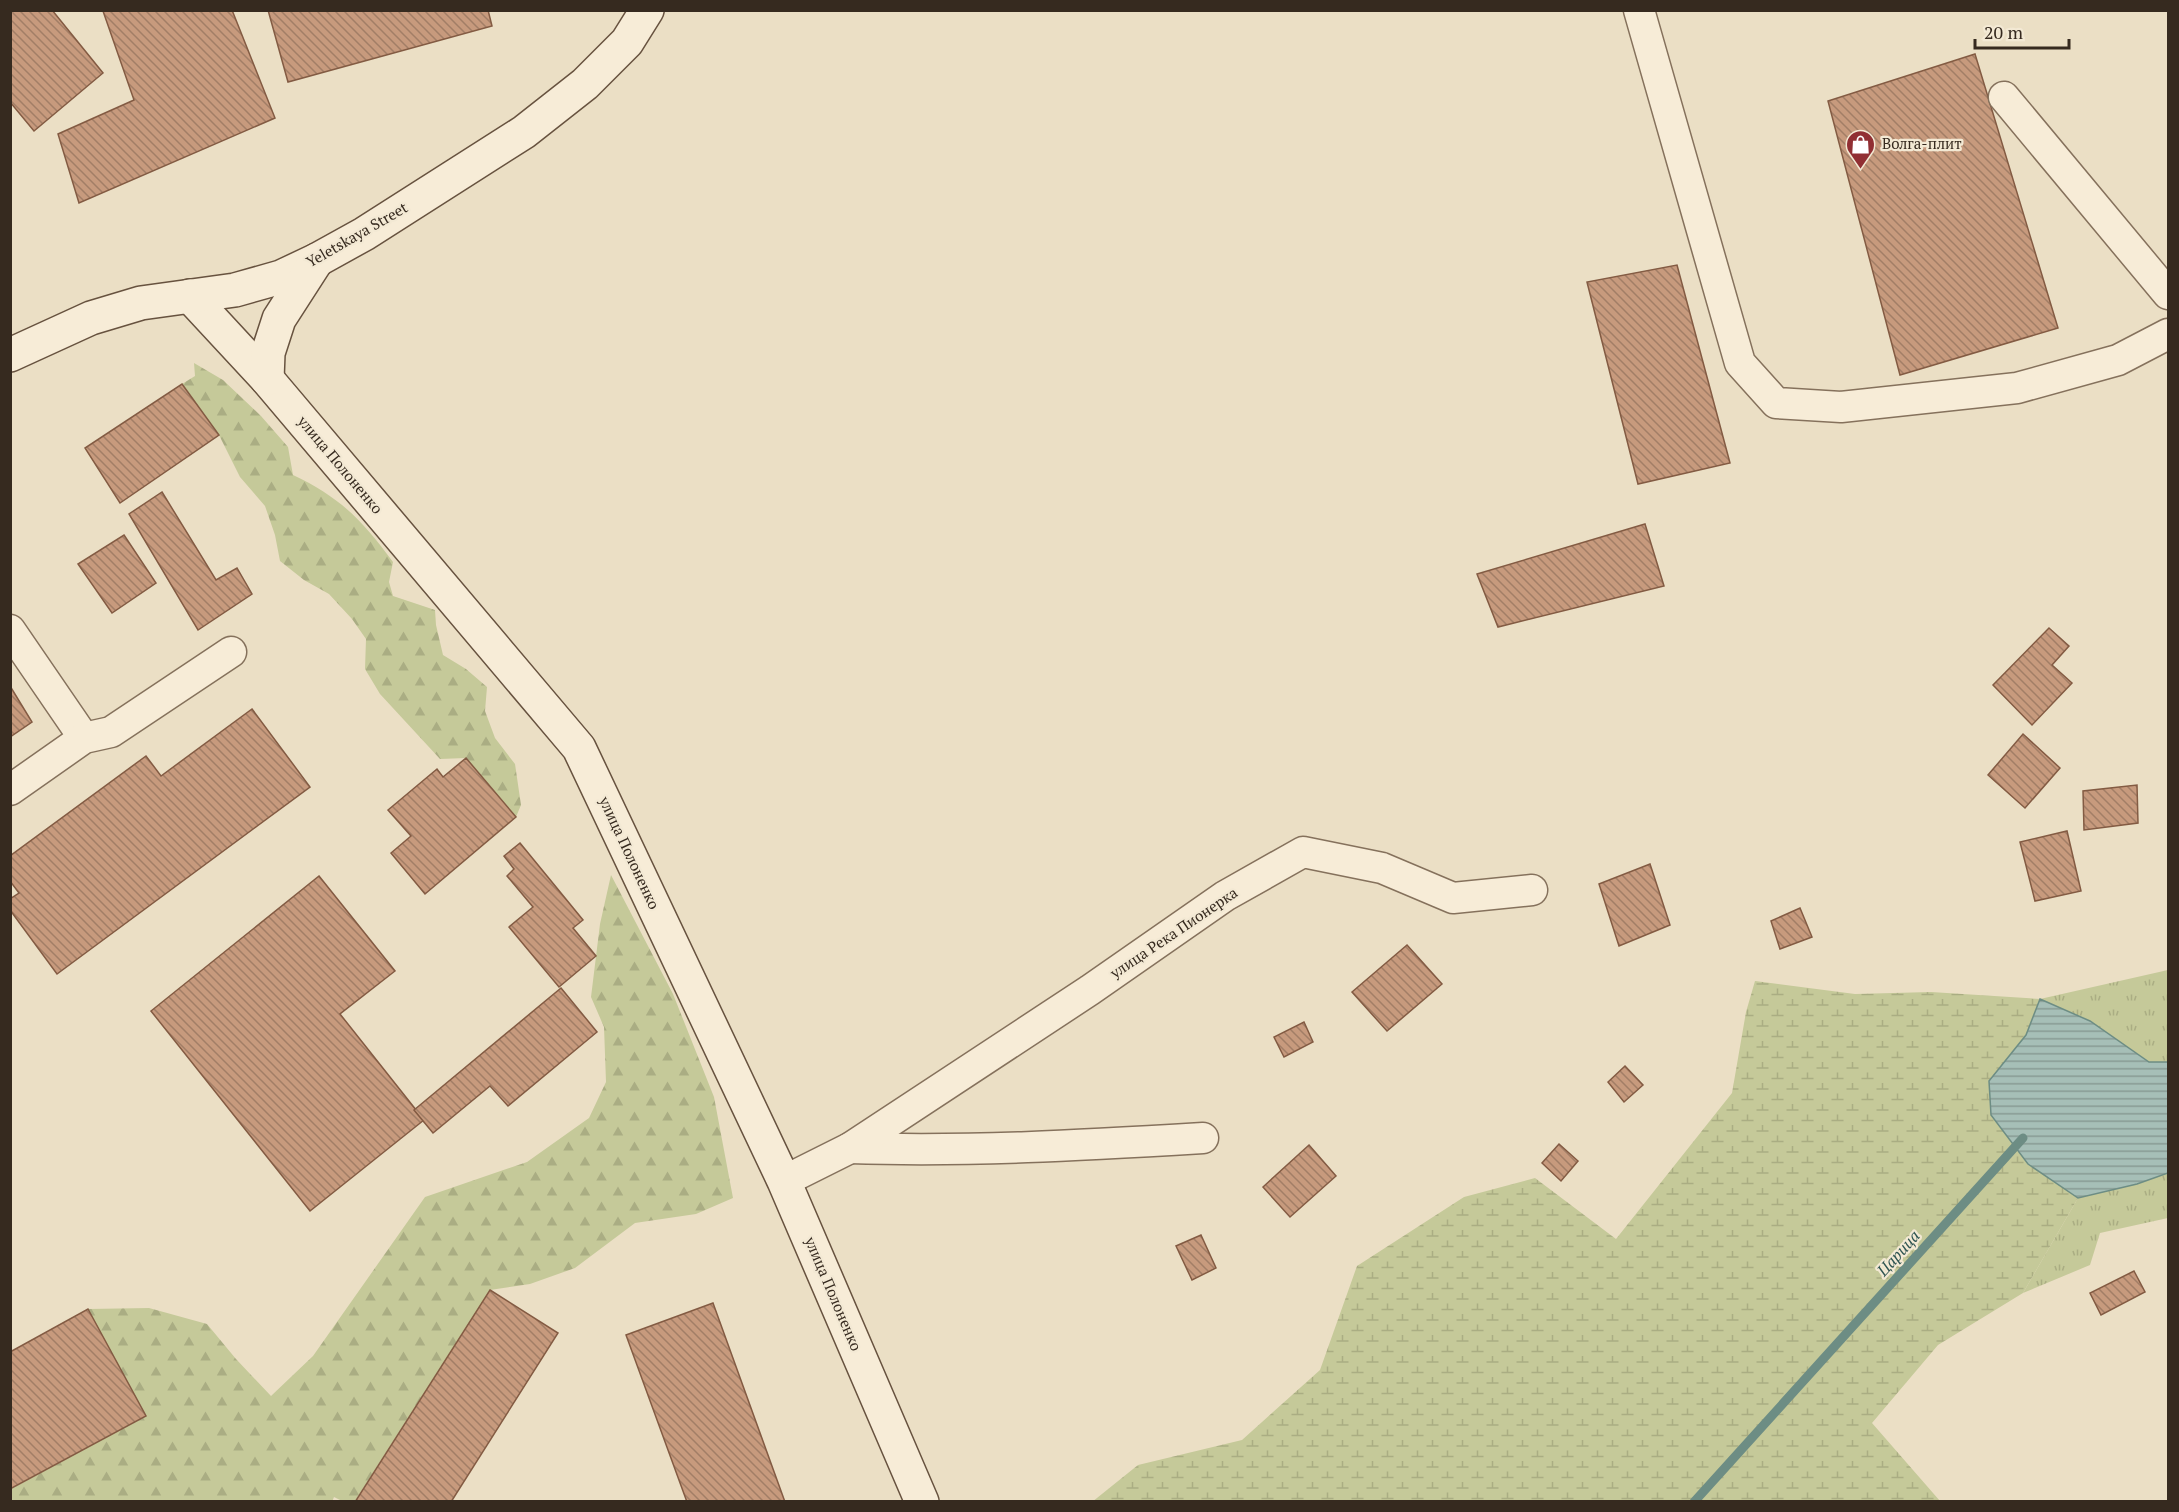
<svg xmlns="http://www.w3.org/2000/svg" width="2179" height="1512" font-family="'PT Serif',serif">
	<defs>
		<pattern id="grass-tufts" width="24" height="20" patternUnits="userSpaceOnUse" patternTransform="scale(1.5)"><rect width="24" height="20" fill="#c5c999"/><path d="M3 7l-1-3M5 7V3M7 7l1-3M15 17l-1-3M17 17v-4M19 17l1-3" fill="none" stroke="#aaad83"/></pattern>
		<pattern id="forest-firs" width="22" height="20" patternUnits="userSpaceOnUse" patternTransform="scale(1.5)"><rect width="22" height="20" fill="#c5c999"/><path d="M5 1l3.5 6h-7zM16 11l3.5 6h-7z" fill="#aaad83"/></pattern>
		<pattern id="wetland-marsh" width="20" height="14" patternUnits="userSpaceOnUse" patternTransform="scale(1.5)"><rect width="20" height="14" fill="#c5c999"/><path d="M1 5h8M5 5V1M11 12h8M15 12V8" fill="none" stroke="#aaad83"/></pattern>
		<pattern id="water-rules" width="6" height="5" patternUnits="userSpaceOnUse" patternTransform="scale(1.5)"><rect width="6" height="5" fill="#a6bfb7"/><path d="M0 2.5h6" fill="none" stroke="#889b94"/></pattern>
		<pattern id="building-back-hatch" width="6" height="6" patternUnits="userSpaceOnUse" patternTransform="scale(1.5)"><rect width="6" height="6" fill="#c79a7d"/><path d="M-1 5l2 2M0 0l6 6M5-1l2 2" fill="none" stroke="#a27e66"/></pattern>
	</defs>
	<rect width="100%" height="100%" fill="#ebdfc5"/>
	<g fill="url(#grass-tufts)">
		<path d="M2168,970V1062H2149L2090,1021L2040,999Z"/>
		<path d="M2168,1173V1218L2100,1233L2090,1265L2023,1293L2078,1198L2137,1184Z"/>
	</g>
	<g fill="url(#forest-firs)">
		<path d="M194,363L223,380L261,416L288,447L293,475C340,497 363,521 393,562L389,582L393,596L435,610L436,625L443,655L466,669L487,687L485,711L495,738L515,764L521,805L516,817L466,758L440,759L380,694L365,669L366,639L352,619L329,594L304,580L280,561L275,535L265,506L240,477L219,435L182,384L195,376Z"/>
		<path d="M611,875L673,994L714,1097L733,1198L696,1214L635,1223L575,1268L530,1284L490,1290L355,1501H342L334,1497L332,1502H11V1489L145,1416L88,1309L149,1308L207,1324L236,1359L271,1396L313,1356L425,1197L527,1162L589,1118L606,1082L604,1027L591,997L600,924Z"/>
	</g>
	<path fill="url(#wetland-marsh)" d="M1755,981L1855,994L1931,992L2040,999L2026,1035L1989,1081L2028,1164L2078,1198L2023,1293L1938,1345L1872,1423L1940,1501L1092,1502L1138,1465L1242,1440L1320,1370L1357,1266L1464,1197L1535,1178L1616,1239L1732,1093L1746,1012Z"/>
	<path fill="url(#water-rules)" stroke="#6d8d84" stroke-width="1.5" d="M2040,999L2090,1021L2149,1062H2168V1173L2137,1184L2078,1198L2028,1164L1991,1115L1989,1081L2026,1035Z"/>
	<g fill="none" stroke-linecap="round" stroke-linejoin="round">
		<path stroke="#6d8d84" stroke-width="9" d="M1694,1502L2023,1138"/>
	</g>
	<g fill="url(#building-back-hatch)" stroke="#835b43" stroke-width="1.5">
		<path d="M10,10H52L103,73L34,131L10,102Z"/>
		<path d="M232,10L275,118L79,203L58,134L134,100L103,11Z"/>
		<path d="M268,10H488L492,26L288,82Z"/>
		<path d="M1975,54L2058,328L1900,375L1828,101Z"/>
		<path d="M1677,265L1730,463L1638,484L1587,282Z"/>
		<path d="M182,384L219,435L120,503L85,448Z"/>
		<path d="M162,492L216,580L237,568L252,594L198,630L129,514Z"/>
		<path d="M1645,524L1664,586L1498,627L1477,574Z"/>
		<path d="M124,535L156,583L112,613L78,564Z"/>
		<path d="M2049,628L2069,646L2052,665L2072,683L2032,725L1993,685Z"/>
		<path d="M10,686L32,722L10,737Z"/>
		<path d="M252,709L310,787L57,974L10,910V899L19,893L10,881V856L146,756L161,776Z"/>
		<path d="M2023,734L2060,768L2025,808L1988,775Z"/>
		<path d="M466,758L516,817L425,894L391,853L411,836L388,810L437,769L443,777Z"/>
		<path d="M2137,785L2138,823L2084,830L2083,791Z"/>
		<path d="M2067,831L2081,891L2035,901L2020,842Z"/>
		<path d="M520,843L583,920L573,928L596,956L559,987L509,927L533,907L507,876L514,869L504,856Z"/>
		<path d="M1650,864L1670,925L1619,946L1599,884Z"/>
		<path d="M319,876L395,971L340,1014L424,1120L310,1211L151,1011Z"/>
		<path d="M1800,908L1812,937L1780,949L1771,921Z"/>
		<path d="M1407,945L1442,984L1387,1031L1352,992Z"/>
		<path d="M561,988L597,1032L508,1106L490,1086L433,1133L414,1110Z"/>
		<path d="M1304,1022L1313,1042L1284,1057L1274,1037Z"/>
		<path d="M1625,1066L1643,1085L1624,1102L1608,1082Z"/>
		<path d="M1559,1144L1578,1161L1561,1181L1542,1163Z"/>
		<path d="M1309,1145L1336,1176L1290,1217L1263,1187Z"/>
		<path d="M1201,1235L1216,1268L1192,1280L1176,1246Z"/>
		<path d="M2134,1271L2145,1292L2101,1315L2090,1293Z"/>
		<path d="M490,1290L558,1333L451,1502H355Z"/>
		<path d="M713,1303L785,1502H687L626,1335Z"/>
		<path d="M88,1309L146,1416L10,1489V1352Z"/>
	</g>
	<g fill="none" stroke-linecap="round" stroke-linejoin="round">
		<defs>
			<g id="street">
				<path d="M1639,10L1740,363L1776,403L1841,407L2017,388L2118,360L2168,334"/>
				<path d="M2004,97L2168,294"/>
				<path d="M10,630L84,738"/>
				<path d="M10,790L84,738L111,732L231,652"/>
				<path d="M850,1148C968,1152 1086,1145 1203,1138"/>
				<path d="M784,1181L850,1148L1090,990L1225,896L1303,852L1382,868L1453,898L1532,890"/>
			</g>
			<g id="secondary">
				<path d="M190,296L267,379L579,748L784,1181L922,1502"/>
				<path d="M10,355L91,318L141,303L235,290L281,277L317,260L364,234L524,132L585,84L627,42L647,10"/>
				<path d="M267,379L268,353L279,319L317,260"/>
			</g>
		</defs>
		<use href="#street" stroke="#85715c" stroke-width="33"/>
		<use href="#secondary" stroke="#67523f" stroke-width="36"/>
		<use href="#street" stroke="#f7ecd7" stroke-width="30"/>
		<use href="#secondary" stroke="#f7ecd7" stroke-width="33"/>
	</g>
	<defs>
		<symbol id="shop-pin" viewBox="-11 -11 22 30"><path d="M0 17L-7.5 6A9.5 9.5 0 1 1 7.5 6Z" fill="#912f33" stroke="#f3e9d4"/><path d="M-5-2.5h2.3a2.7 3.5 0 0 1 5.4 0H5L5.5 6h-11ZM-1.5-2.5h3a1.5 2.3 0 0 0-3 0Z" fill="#fff"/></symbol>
	</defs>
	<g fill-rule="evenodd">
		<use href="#shop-pin" x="1844" y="128" width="33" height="45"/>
	</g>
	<g text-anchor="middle" stroke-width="4.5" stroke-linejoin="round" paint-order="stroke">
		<g font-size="15" fill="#362a1f" stroke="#f3e9d4" text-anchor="start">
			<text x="1882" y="149">Волга-плит</text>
		</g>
		<g font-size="15" fill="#362a1f" stroke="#f3e9d4">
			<text transform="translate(357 235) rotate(-30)" y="5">Yeletskaya Street</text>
			<text transform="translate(340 465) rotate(50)" y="5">улица Полоненко</text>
			<text transform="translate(629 853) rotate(65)" y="5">улица Полоненко</text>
			<text transform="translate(1174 933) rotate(-34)" y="5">улица Река Пионерка</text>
			<text transform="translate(833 1294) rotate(67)" y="5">улица Полоненко</text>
		</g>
		<g font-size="16" font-style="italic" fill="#2f5552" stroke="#f3e9d4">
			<text transform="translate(1898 1253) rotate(-48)" y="6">Царица</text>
		</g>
	</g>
	<rect width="2179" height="1512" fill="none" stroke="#362a1f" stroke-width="24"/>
	<path d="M1975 39v9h94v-9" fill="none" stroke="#362a1f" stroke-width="3"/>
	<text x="1984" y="39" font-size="18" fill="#362a1f" stroke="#f3e9d4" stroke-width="4.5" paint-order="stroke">20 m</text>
</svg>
